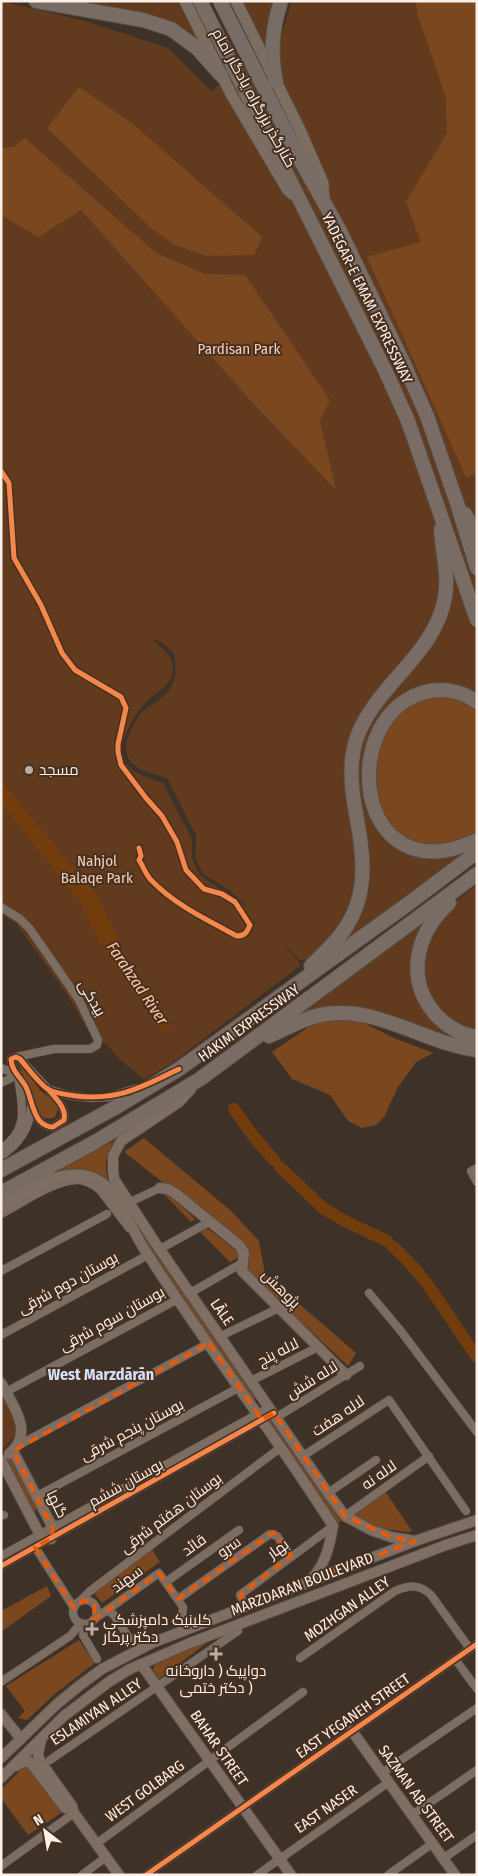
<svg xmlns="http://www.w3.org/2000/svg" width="478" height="1876" font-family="'Fira Sans Condensed',Cairo,sans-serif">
	<rect width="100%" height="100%" fill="#3e3128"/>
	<g fill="#623b1e" fill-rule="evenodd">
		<path d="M1,1L85,21L168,48L211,91L264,50L239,1H277L270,25L268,47L280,39L292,1H477V615L471,618L477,635V698C370,640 318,835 423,855C435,858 449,856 460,851C466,849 473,845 477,845L314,967C350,932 371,904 366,852C364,834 360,817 358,799C355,777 354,756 361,735C371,707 393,686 412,665C421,655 433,643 437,631L418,639L399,666L368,705L359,722L349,753L347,773L358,847L359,864L353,902L345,920L322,948L310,959L299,960L276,935L301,965L172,1063L144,1079L120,1060L110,1048L88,1030L66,993L16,923L1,914ZM153,639L161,642L174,653C176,664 177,677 171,687C165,698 151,704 142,712C137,717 133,726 130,732C116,764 142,771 167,778L196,835L195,857L202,873L229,890L252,911L231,895L200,876L192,857V839L163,783C136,774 111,766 127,732C131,722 137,712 145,703C155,693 173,685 173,669C173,654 160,648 153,639Z"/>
		<path d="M52,1H181L215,65L192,38Z"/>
		<path d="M477,885V1034L445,1020L423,985L422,951L447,908Z"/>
		<path d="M439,907L416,984L477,1047L367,1013L288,1023Z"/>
		<path d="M1,1393C13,1414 27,1433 1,1449Z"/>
	</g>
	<g fill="#7b471e">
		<path d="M416,1H477V474L466,477L367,257L421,242L406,202L447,133L446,97L417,13Z"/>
		<path d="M79,87L133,124L262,237L254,255L206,256L175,245L151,228L47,128Z"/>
		<path d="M25,138L156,253L205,274L245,275L330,400L320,421L336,490L251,401L81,210L38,237L1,215V148L13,147Z"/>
		<path d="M446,694L477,706V836L453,846H417L402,839L380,815L374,765L388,725L415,700Z"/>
		<path d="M354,1018L394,1038L433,1053L416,1062L398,1087L384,1117L376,1125L362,1128L348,1121L330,1095L292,1079L272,1052L320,1019Z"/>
		<path d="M16,1059L20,1062L41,1091L59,1106L55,1117L50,1119L42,1117Z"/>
		<path d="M144,1138L231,1211L259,1241L265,1274L356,1353L348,1366L246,1270L243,1245L124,1152Z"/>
		<path d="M114,1141C106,1155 103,1166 109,1183C87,1172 77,1167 53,1173V1172Z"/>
		<path d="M162,1192H167L195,1219L191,1222Z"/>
		<path d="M126,1205L256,1395L255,1399L252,1400L151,1252Z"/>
		<path d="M207,1228L240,1254L236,1259L230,1262L200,1232Z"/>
		<path d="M270,1418L341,1521L335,1525L266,1420Z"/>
		<path d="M8,1459L11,1460L37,1509L33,1513L5,1462Z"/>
		<path d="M385,1491L412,1531L410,1532C390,1530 369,1528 354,1514Z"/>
		<path d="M152,1549L160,1562L102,1603L93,1592Z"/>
		<path d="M47,1586L51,1596L1,1632V1611Z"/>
		<path d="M212,1639L159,1679L153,1670L157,1660Z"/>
		<path d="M79,1640L95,1663L56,1693L27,1720L18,1718L25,1711L6,1686Z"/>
		<path d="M25,1765L30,1767L61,1813L28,1835L1,1798V1790Z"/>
	</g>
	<path fill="#723c0d" d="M1,781L96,894L117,935L127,966L155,1008L171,1026L165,1032L137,992L133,994L122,974L103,948L79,900L1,804Z"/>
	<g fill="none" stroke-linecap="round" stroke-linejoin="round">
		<g stroke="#723c0d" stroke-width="12">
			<path d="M234,1109L254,1137L274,1160"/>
			<path d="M280,1167L323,1208L343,1220L387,1241"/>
			<path d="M392,1246C428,1276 449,1319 477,1357"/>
		</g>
		<defs>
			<g id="street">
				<path d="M1,907L20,919L30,929L79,1000L98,1040L97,1045L90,1049H54L16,1057"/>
				<path d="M1,1068L18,1075"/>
				<path d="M1,1083L18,1075"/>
				<path d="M48,1089C55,1098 67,1108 64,1120L53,1127C47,1127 43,1125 39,1120C32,1111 31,1097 26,1087C21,1078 11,1070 11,1059L16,1057L20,1059L48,1089L67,1095L91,1098L109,1097L137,1088"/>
				<path d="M1,1149C30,1129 22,1106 18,1077"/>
				<path d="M1,1156C19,1144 30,1129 31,1107"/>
				<path d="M477,1168L471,1171L477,1182"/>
				<path d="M130,1202L160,1188"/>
				<path d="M1,1214C22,1203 56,1179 79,1180C87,1181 94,1185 100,1190L129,1228"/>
				<path d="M160,1249L209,1222"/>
				<path d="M1,1271L107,1214"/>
				<path d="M190,1293L244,1262"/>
				<path d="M369,1293L400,1330L477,1432"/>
				<path d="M1,1335L148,1255"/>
				<path d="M221,1336L279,1308"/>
				<path d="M251,1381L318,1347"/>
				<path d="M6,1392L178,1299"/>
				<path d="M277,1417L360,1366"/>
				<path d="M17,1446L209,1343"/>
				<path d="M303,1456L389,1400L466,1511"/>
				<path d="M328,1493L376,1460"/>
				<path d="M37,1496L240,1387"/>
				<path d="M1,1516L4,1515"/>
				<path d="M345,1516L429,1456"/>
				<path d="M35,1547L74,1608"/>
				<path d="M1,1556L270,1407"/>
				<path d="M1,1566L274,1413"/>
				<path d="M166,1582L239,1530"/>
				<path d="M178,1599L270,1534L277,1536L291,1556"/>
				<circle cx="85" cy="1612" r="12"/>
				<path d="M80,1601L90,1591L280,1448"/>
				<path d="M245,1606L240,1595L333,1526"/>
				<path d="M107,1610L114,1615L131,1641"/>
				<path d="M93,1620L159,1573L183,1607L182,1617"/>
				<path d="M85,1624L83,1635L97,1659"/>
				<path d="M300,1658L395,1591C409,1585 420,1584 431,1595L470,1649"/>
				<path d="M455,1659L477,1689"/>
				<path d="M1,1682L70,1636L81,1623"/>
				<path d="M50,1760L238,1631"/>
				<path d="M382,1773L477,1708"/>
				<path d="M412,1815L477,1770"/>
				<path d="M96,1844L303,1692"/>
				<path d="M444,1858L477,1835"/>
				<path d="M1,1866L74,1813"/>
				<path d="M82,1875L106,1857"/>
				<path d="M146,1875L477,1644"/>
				<path d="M257,1875L389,1782"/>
				<path d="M388,1875L433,1843"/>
			</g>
			<g id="secondary">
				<path d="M191,1089L179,1102L121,1141L113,1156V1170L114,1179L154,1241L328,1493L345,1516L371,1530L391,1537L415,1541"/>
				<path d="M160,1188L168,1189L175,1193L240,1246L244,1253L242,1271L346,1375"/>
				<path d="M1,1205C29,1190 64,1164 96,1179C118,1189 130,1227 143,1247C203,1342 273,1431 333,1526C329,1549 325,1566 308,1583"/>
				<path d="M1,1383C13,1405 35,1433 9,1454"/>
				<path d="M1,1460L40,1535L51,1539L53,1528L13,1451"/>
				<path d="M141,1664L291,1875"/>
				<path d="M1,1714L21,1739"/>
				<path d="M352,1731L455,1875"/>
				<path d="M41,1740L38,1754L40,1761L72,1806L74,1813L119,1875"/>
				<path d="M1,1758L57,1704L79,1686L102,1669L152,1643L415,1541L477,1520"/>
				<path d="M16,1766L23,1762H30L65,1808"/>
				<path d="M1,1778L64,1716L110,1681L130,1669L190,1643L446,1545L477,1535"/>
			</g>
			<g id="primary">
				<path d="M185,1L231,94L287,189L292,194"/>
				<path d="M236,1L300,130L323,183L324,202"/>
			</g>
			<g id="highway">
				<path d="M36,1L143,20L171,29L197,48L221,75"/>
				<path d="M200,1L385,370L408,421L477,620"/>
				<path d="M220,1L301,161L341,233L404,364L427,416L457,503L477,568"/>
				<path d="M276,82C270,53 272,29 281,1"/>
				<path d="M465,514L477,535"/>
				<path d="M477,702C463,692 446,688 430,691C335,709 351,899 477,840"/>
				<path d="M449,903C416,933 404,980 437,1016C448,1027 461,1035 477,1037"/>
				<path d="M311,966C322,955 333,945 342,933C371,894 363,852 355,808C351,786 349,762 356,740C374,685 435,656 445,597C449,574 442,551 441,529"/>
				<path d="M269,1036C287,1028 306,1017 326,1014C379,1006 426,1044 477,1050"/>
				<path d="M1,1170L118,1106L179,1069L408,904L477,852"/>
				<path d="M1,1193L95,1142L200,1079L477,874"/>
			</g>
		</defs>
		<use href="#street" stroke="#574d45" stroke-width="9"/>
		<use href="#secondary" stroke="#574d45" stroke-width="12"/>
		<use href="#primary" stroke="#574d45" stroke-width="13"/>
		<use href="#highway" stroke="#574d45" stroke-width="16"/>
		<use href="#street" stroke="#7c6d63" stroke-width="8"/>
		<use href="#secondary" stroke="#7f6e63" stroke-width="10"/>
		<use href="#primary" stroke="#7e6d61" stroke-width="11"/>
		<use href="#highway" stroke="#796c64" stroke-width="14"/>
		<defs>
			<g id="cycleway">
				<path d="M1,471L9,483L14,558L41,605L62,653L75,670L121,697L126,708L118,744V752L121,765L146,798L162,816L177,842L186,870L204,889L222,894L235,902L250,925C247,932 245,936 237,936C207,920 175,905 151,880C146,875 143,866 139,860L141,856L139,848"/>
				<path d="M48,1089C55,1098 67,1108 64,1120L53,1127C47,1127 43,1125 39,1120C32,1111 31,1097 26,1087C21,1078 11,1070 11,1059L16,1057L20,1059C27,1067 40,1085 49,1090C57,1093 67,1095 76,1096C119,1101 142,1087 179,1069"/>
				<path d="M1,1566L274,1413"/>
				<path d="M146,1875L477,1644"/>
			</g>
		</defs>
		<use href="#cycleway" stroke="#47301f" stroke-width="8"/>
		<use href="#cycleway" stroke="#f5874c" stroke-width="5"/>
	</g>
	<path fill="none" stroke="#e8590c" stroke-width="4" stroke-dasharray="10 6" stroke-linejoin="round" d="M209,1343L262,1420L274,1413L345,1516L391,1537L415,1541L245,1606L240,1595L291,1556L274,1532L178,1599L159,1573L93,1620L95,1605L84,1600L74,1608L35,1547L51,1539L53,1528L13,1451Z"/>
	<g fill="#baada5" stroke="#47301f" stroke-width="2">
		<circle cx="29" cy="770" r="5"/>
		<path d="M89.5 1621.5h5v5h5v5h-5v5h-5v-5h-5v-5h5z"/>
		<path d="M213.5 1646.5h5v5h5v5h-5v5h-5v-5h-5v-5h5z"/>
	</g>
	<g text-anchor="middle" stroke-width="4" stroke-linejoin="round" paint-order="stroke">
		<g font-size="15" fill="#fdf0e8" stroke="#47301f">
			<text transform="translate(254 98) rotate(61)" y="5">کنارگذر بزرگراه یادگار امام</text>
			<text transform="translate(367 298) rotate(64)" y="5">YADEGAR-E EMAM EXPRESSWAY</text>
			<text transform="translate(92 998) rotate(60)" y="5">بیدکی</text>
			<text transform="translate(249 1023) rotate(-36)" y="5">HAKIM EXPRESSWAY</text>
			<text transform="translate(68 1283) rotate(-29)" y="5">بوستان دوم شرقی</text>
			<text transform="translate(281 1289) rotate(45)" y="5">پژوهش</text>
			<text transform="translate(222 1312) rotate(55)" y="5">LĀLE</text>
			<text transform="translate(112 1319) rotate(-29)" y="5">بوستان سوم شرقی</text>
			<text transform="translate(278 1352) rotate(-27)" y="5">لاله پنج</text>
			<text transform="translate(312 1380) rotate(-32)" y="5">لاله شش</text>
			<text transform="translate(338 1416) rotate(-34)" y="5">لاله هفت</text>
			<text transform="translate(132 1430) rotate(-28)" y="5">بوستان پنجم شرقی</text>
			<text transform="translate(379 1475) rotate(-35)" y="5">لاله نه</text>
			<text transform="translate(126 1483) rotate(-29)" y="5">بوستان ششم</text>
			<text transform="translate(57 1504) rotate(64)" y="5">گلها</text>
			<text transform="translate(171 1513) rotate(-37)" y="5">بوستان هفتم شرقی</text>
			<text transform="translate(194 1545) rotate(-36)" y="5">قائد</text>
			<text transform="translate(229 1547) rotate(-35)" y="5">سرو</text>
			<text transform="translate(278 1549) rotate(-36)" y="5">بهار</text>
			<text transform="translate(127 1579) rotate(-36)" y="5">سهند</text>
			<text transform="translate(302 1584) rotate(-21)" y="5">MARZDARAN BOULEVARD</text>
			<text transform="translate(347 1609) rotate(-35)" y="5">MOZHGAN ALLEY</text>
			<text transform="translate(96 1712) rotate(-34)" y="5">ESLAMIYAN ALLEY</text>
			<text transform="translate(353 1716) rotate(-35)" y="5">EAST YEGANEH STREET</text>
			<text transform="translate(219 1748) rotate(55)" y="5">BAHAR STREET</text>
			<text transform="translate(145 1791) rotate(-36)" y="5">WEST GOLBARG</text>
			<text transform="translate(416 1794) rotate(54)" y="5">SAZMAN AB STREET</text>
			<text transform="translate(326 1809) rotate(-35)" y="5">EAST NASER</text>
		</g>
		<g font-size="15" fill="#f5d1b9" stroke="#47301f">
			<text x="239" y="354">Pardisan Park</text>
			<text x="97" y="866">Nahjol<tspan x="97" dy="17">Balaqe Park</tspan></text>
		</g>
		<g font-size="15" fill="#fdf0e8" stroke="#47301f" text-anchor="start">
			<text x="39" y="775">مسجد</text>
			<text x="103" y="1625">کلینیک دامپزشکی<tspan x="103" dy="17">دکتر پرکار</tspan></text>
			<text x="216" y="1676" text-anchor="middle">دواپیک ( داروخانه<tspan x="216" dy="17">دکتر ختمی )</tspan></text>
		</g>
		<g font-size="16" font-style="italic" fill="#fec8a4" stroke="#47301f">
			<text transform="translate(138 983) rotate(56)" y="6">Farahzad River</text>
		</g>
		<g font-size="16" font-weight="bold" fill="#d2e0fb" stroke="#47301f">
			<text x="101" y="1380">West Marzdārān</text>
		</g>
	</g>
	<rect width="478" height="1876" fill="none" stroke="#fdf0e8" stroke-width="5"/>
	<g transform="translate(45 1831) rotate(329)" stroke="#47301f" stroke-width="4" paint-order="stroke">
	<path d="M0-4L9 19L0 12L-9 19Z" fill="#fdf0e8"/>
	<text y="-8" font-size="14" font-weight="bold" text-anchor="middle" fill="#fdf0e8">N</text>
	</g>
</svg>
